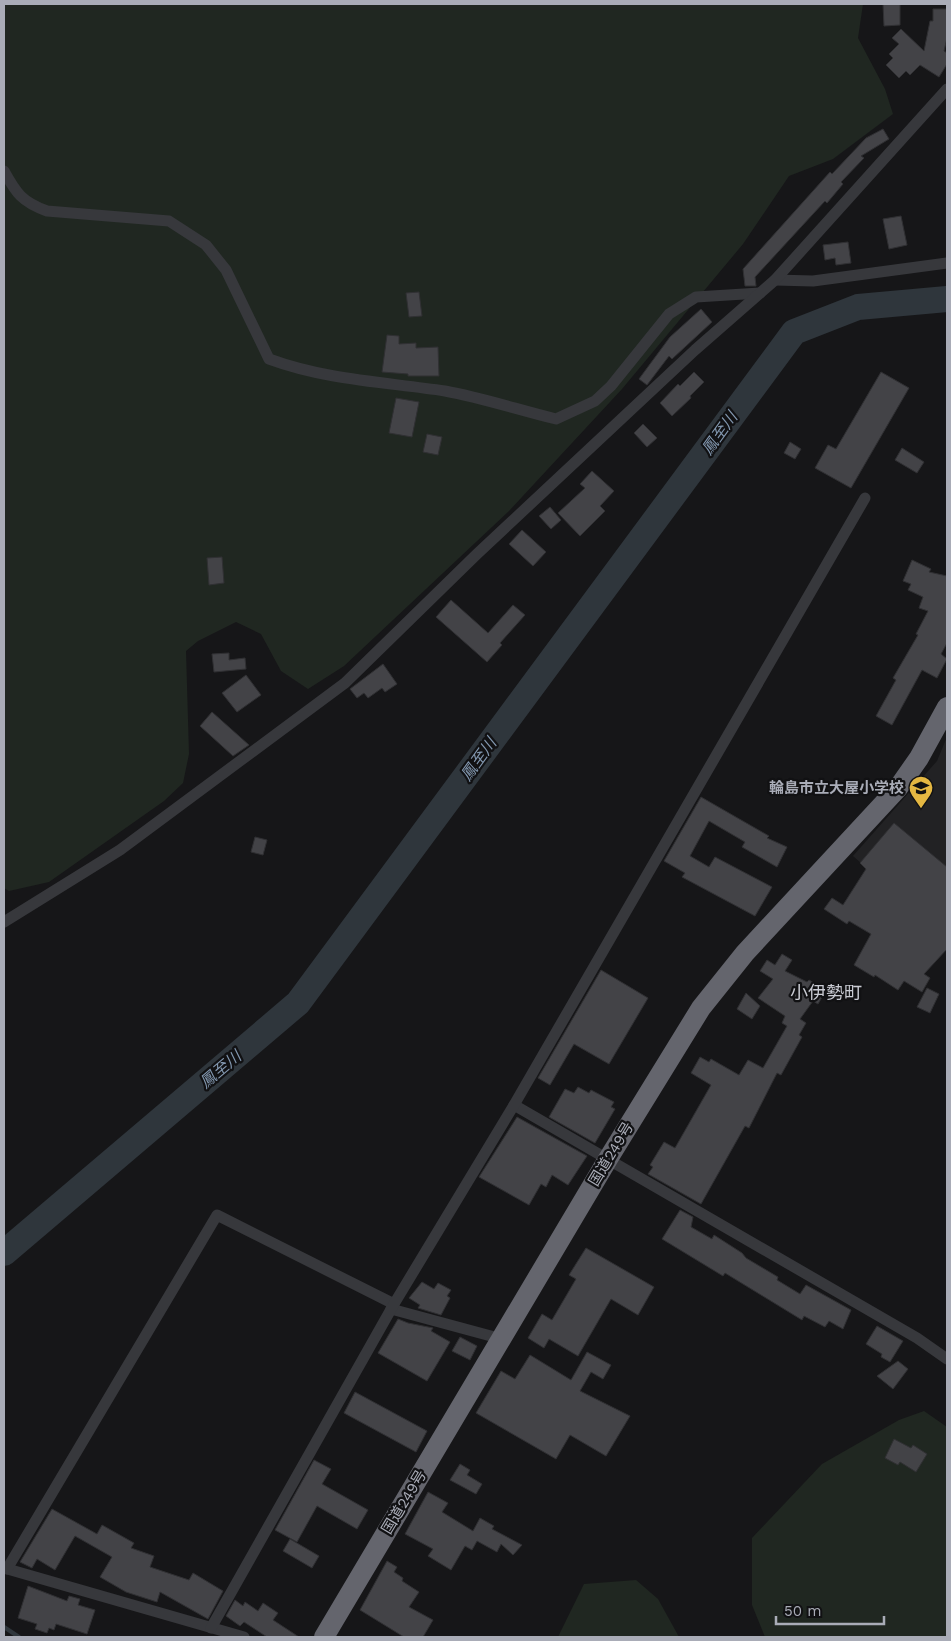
<svg xmlns="http://www.w3.org/2000/svg" width="951" height="1641" font-family="'Work Sans','Noto Sans JP',sans-serif">
	<rect width="100%" height="100%" fill="#161618"/>
	<path fill="#222224" d="M947,737V938L853,856L937,761Z"/>
	<g fill="#202721">
		<path d="M4,4H863L858,38L885,89L893,114L833,159L789,176L743,244L622,389L509,511L344,666L308,689L281,671L261,634L236,622L198,641L186,651L189,754L183,783L164,801L49,882L9,891L4,888Z"/>
		<path d="M924,1411L947,1427V1637H765L752,1605V1538L822,1464L899,1420Z"/>
		<path d="M636,1580L658,1599L679,1637H558L584,1584Z"/>
	</g>
	<g fill="none" stroke-linecap="round" stroke-linejoin="round">
		<path stroke="#2f363c" stroke-width="4.5" d="M4,1627L19,1637"/>
		<path stroke="#2f363c" stroke-width="26" d="M4,1253L298,1003L794,332L858,307L947,299"/>
	</g>
	<g fill="#434347" stroke="#303033">
		<path d="M883,4H900V25L884,26Z"/>
		<path d="M933,9H947V38L944,51L947,53V64L939,77L920,65L910,75L906,71L899,78L886,65L893,58L889,54L899,44L892,38L901,29L924,51L930,21H933Z"/>
		<path d="M883,129L889,139L861,156L864,158L841,182L843,184L827,203L825,201L755,277L756,286H745L743,269L830,172L832,174L866,138Z"/>
		<path d="M901,216L907,245L889,249L883,219Z"/>
		<path d="M848,242L851,263L836,265L835,258L825,260L823,245Z"/>
		<path d="M419,292L422,316L409,317L406,293Z"/>
		<path d="M701,309L712,322L672,359L669,356L647,385L639,379L670,337Z"/>
		<path d="M387,335L399,336V344L416,343V348L438,347L439,376H408V374L382,372Z"/>
		<path d="M694,372L704,382L690,396L691,398L672,416L660,403L678,384L680,386Z"/>
		<path d="M881,372L909,388L851,488L815,468L828,445L836,449Z"/>
		<path d="M396,398L419,402L412,437L389,433Z"/>
		<path d="M643,424L657,438L647,447L634,433Z"/>
		<path d="M427,434L442,437L438,455L423,452Z"/>
		<path d="M790,442L801,449L795,459L784,453Z"/>
		<path d="M902,448L924,462L917,473L895,460Z"/>
		<path d="M592,471L614,491L600,506L605,511L580,536L558,513L585,488L580,484Z"/>
		<path d="M550,507L561,520L551,529L539,516Z"/>
		<path d="M522,530L546,552L533,566L509,544Z"/>
		<path d="M222,557L224,583L209,585L207,558Z"/>
		<path d="M912,560L931,569L929,572L947,576V643L941,654L947,659L937,678L922,670L892,725L876,716L896,680L893,678L918,635L916,634L928,611L919,608L923,597L908,590L911,584L903,581Z"/>
		<path d="M451,600L488,633L513,605L525,615L500,643L502,645L487,662L436,617Z"/>
		<path d="M229,653V660L245,658L246,669L214,672L212,654Z"/>
		<path d="M383,664L397,684L385,692L382,688L368,698L364,693L357,698L350,689Z"/>
		<path d="M246,675L261,695L237,712L222,693Z"/>
		<path d="M212,712L249,745L233,756L200,726Z"/>
		<path d="M701,797L769,836L767,838L787,847L777,867L742,847L745,842L709,821L690,856L709,867L715,857L772,887L755,916L682,877L685,873L664,861Z"/>
		<path d="M894,823L947,867V949L924,974L930,978L922,992L904,981L898,990L875,975L874,977L854,965L871,934L849,921L847,924L824,909L832,898L843,905L866,869L860,863Z"/>
		<path d="M255,837L267,840L263,855L251,852Z"/>
		<path d="M782,954L792,960L785,971L807,982L809,980L826,990L818,1004L813,1001L800,1019L806,1023L799,1035L802,1037L781,1075L777,1073L749,1128L745,1126L701,1204L648,1174L653,1167L650,1165L664,1142L675,1148L711,1085L691,1073L700,1057L709,1062L711,1059L739,1075L748,1060L763,1068L787,1026L782,1023L785,1016L758,998L773,979L760,971L767,960L775,965Z"/>
		<path d="M601,970L648,998L609,1064L574,1044L550,1085L538,1078Z"/>
		<path d="M927,988L939,994L930,1013L917,1007Z"/>
		<path d="M746,993L760,1006L752,1019L737,1009Z"/>
		<path d="M578,1087L589,1093L591,1090L614,1102L611,1107L615,1109L595,1143L549,1117L565,1089L574,1093Z"/>
		<path d="M517,1117L587,1156L568,1185L552,1175L546,1187L541,1184L529,1205L479,1177Z"/>
		<path d="M680,1210L693,1217L691,1227L712,1239L714,1235L742,1253L746,1258L778,1277L777,1280L800,1294L806,1285L851,1310L843,1329L829,1321L825,1327L804,1316L802,1320L725,1273L723,1276L662,1239Z"/>
		<path d="M586,1248L654,1287L638,1315L611,1299L578,1356L549,1339L544,1348L528,1338L542,1314L552,1320L576,1279L569,1275Z"/>
		<path d="M422,1282L434,1289L438,1283L451,1290L447,1296L450,1298L441,1315L418,1308L420,1305L409,1298Z"/>
		<path d="M398,1319L408,1323L433,1328L431,1331L450,1342L427,1381L378,1353Z"/>
		<path d="M877,1326L903,1341L890,1362L881,1357L882,1354L866,1344Z"/>
		<path d="M460,1337L477,1346L470,1360L452,1351Z"/>
		<path d="M587,1352L611,1365L603,1379L591,1372L580,1391L630,1416L606,1456L570,1435L556,1459L476,1413L501,1371L515,1379L530,1355L571,1380Z"/>
		<path d="M898,1361L908,1369L893,1389L877,1376Z"/>
		<path d="M355,1392L427,1431L416,1452L344,1413Z"/>
		<path d="M894,1439L911,1448L913,1445L927,1454L916,1472L900,1462L898,1465L885,1458Z"/>
		<path d="M314,1460L331,1469L322,1484L368,1510L357,1529L317,1506L297,1542L275,1530Z"/>
		<path d="M460,1464L470,1470L467,1475L482,1484L476,1494L450,1480Z"/>
		<path d="M428,1492L448,1503L442,1512L473,1531L480,1518L494,1526L492,1529L522,1545L513,1555L501,1544L497,1552L477,1541L472,1550L465,1546L451,1570L428,1556L433,1549L405,1534Z"/>
		<path d="M52,1509L97,1534L102,1525L134,1543L131,1548L154,1556L150,1567L189,1580L193,1573L223,1591L208,1619L160,1592L157,1602L126,1592L100,1577L112,1557L75,1536L55,1570L37,1559L32,1568L20,1562Z"/>
		<path d="M290,1539L319,1556L312,1568L283,1551Z"/>
		<path d="M387,1561L397,1567L394,1572L403,1578L402,1581L419,1592L409,1607L433,1620L423,1637H404L360,1610Z"/>
		<path d="M28,1586L67,1601L69,1596L80,1599L78,1605L95,1610L87,1634L56,1624L54,1630L49,1628L47,1633L35,1629L37,1624L18,1618Z"/>
		<path d="M235,1600L243,1606L245,1602L258,1611L263,1603L278,1613L273,1620L299,1637H267L244,1622L240,1626L226,1616Z"/>
	</g>
	<g fill="none" stroke-linecap="round" stroke-linejoin="round">
		<g stroke="#37383c" stroke-width="11">
			<path d="M4,171C16,193 22,202 47,211L169,221L206,245L226,270L269,359C326,380 385,382 445,391C483,398 519,410 556,419L595,401L611,386L669,314L696,297L760,293"/>
			<path d="M775,280L813,281L947,263"/>
			<path d="M4,922L120,850L345,683L477,554L695,350L775,280L947,89"/>
			<path d="M514,1105L917,1338L947,1359"/>
			<path d="M391,1309L502,1339"/>
			<path d="M4,1568L244,1637"/>
			<path d="M7,1569L217,1215L394,1304"/>
			<path d="M211,1628L394,1304L514,1105L865,498"/>
		</g>
		<path stroke="#64656d" stroke-width="20" d="M324,1637L608,1159L701,1008L745,953L898,788L919,758L947,707"/>
	</g>
	<defs>
		<symbol id="school-pin" viewBox="-11 -11 22 30"><path d="M0 17L-7.5 6A9.5 9.5 0 1 1 7.5 6Z" fill="#e4b742" stroke="#111113"/><path d="M0-5L7-2L0 1L-7-2ZM-4 1L0 2.5L4 1V4Q0 6-4 4Z" fill="#111"/></symbol>
	</defs>
	<g fill-rule="evenodd">
		<use href="#school-pin" x="907" y="774" width="28" height="38"/>
	</g>
	<g text-anchor="middle" stroke-width="4.5" stroke-linejoin="round" paint-order="stroke">
		<g font-size="15" font-weight="bold" fill="#a9acb7" stroke="#111113" text-anchor="end">
			<text x="904" y="793">輪島市立大屋小学校</text>
		</g>
		<g font-size="15" fill="#a9acb7" stroke="#111113">
			<text transform="translate(611 1154) rotate(-59)" y="5">国道249号</text>
			<text transform="translate(404 1502) rotate(-59)" y="5">国道249号</text>
		</g>
		<g font-size="16" font-style="italic" fill="#8297af" stroke="#111113">
			<text transform="translate(719 433) rotate(-54)" y="6">鳳至川</text>
			<text transform="translate(478 759) rotate(-54)" y="6">鳳至川</text>
			<text transform="translate(220 1069) rotate(-40)" y="6">鳳至川</text>
		</g>
		<g font-size="18" fill="#c9cbd3" stroke="#111113">
			<text x="826" y="999">小伊勢町</text>
		</g>
	</g>
	<rect width="951" height="1641" fill="none" stroke="#a9acb7" stroke-width="10"/>
	<path d="M776 1616v8h108v-8" fill="none" stroke="#a9acb7" stroke-width="2.5"/>
	<text x="784" y="1616" font-size="15" fill="#a9acb7" stroke="#111113" stroke-width="4" paint-order="stroke">50 m</text>
</svg>
